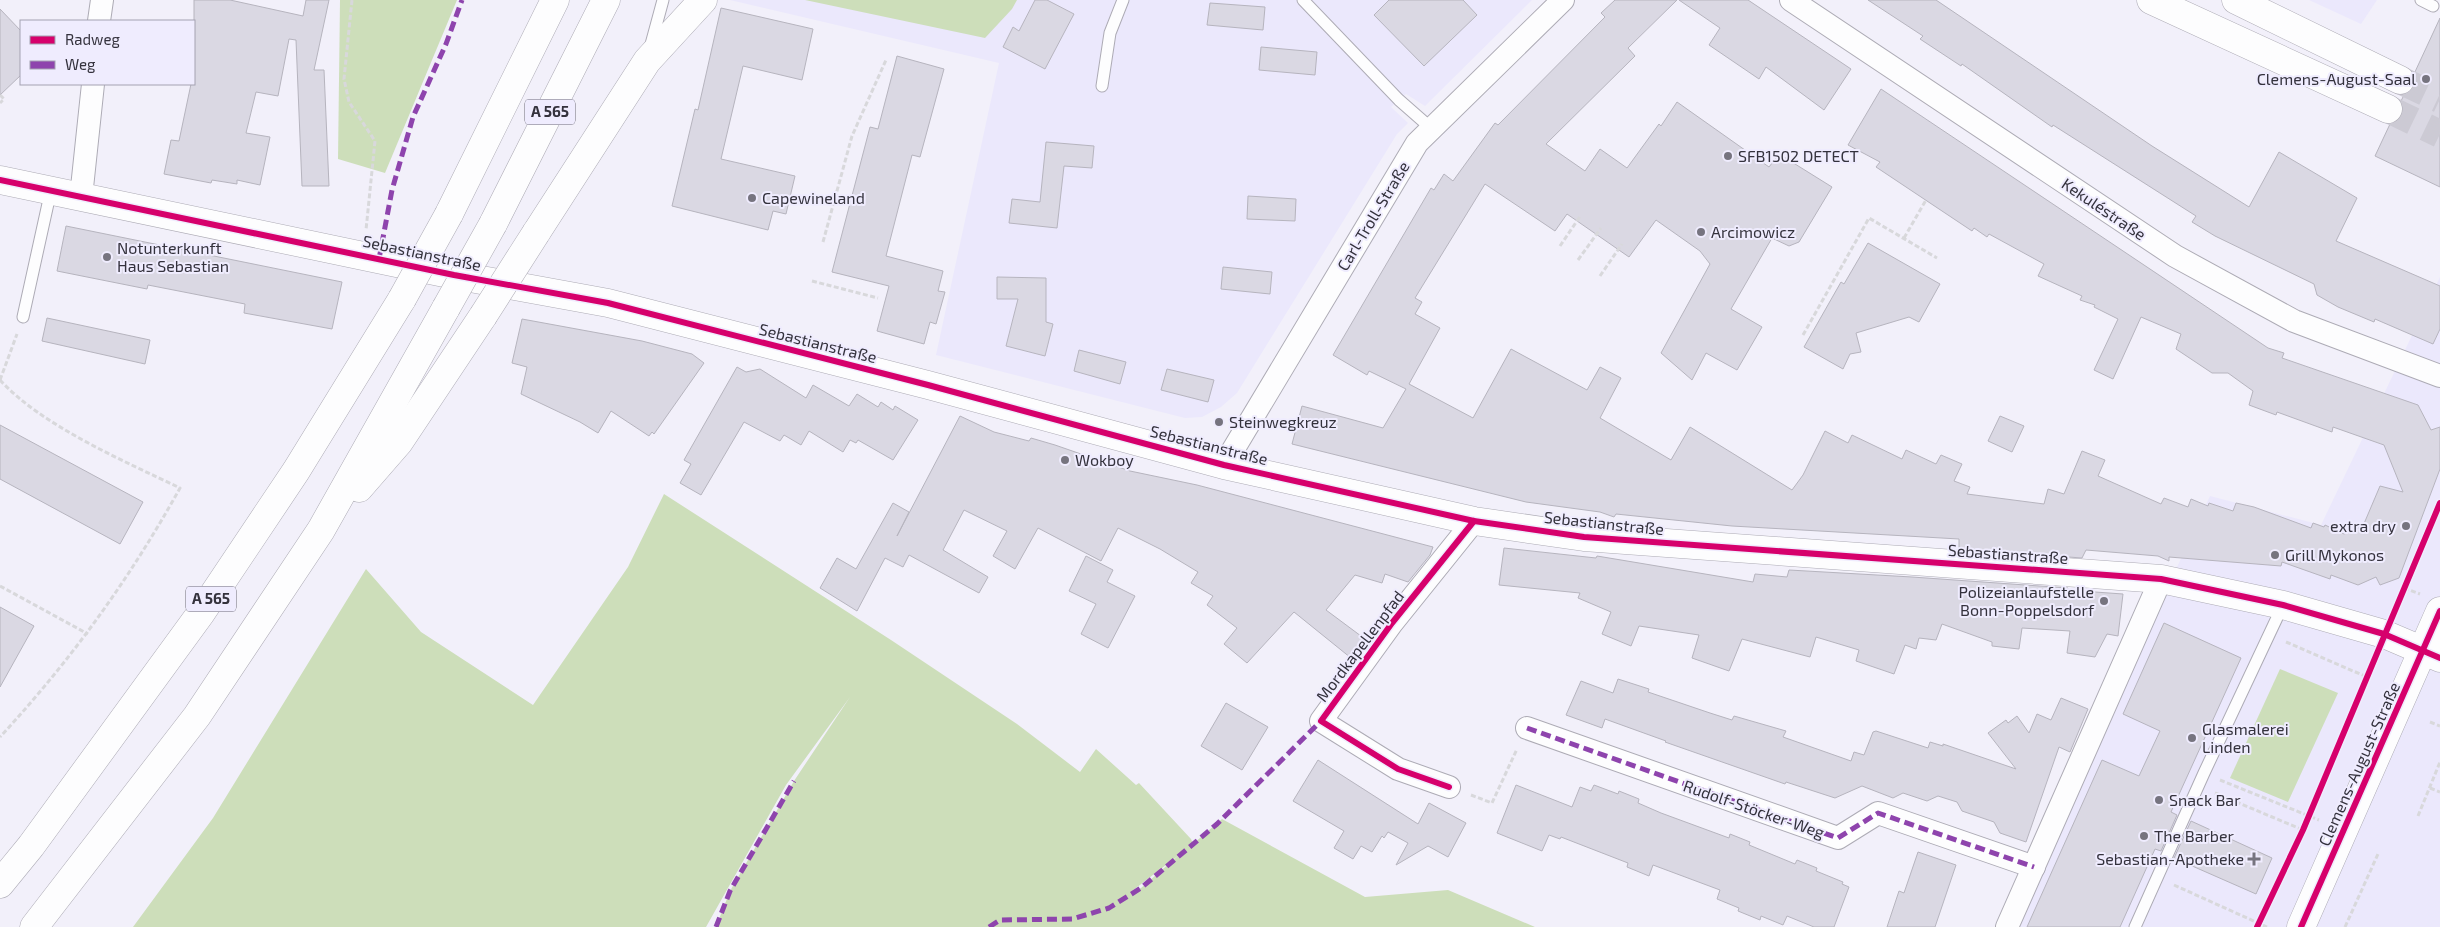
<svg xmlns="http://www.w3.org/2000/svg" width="2440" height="927" font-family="'Exo 2',sans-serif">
	<rect width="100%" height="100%" fill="#f2f0fa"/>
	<g fill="#ebe8fc">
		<path d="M730,0H1532L1425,106L1406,94L1391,107L1408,123L1397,134L1237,393L1221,407L1202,417L1185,418L936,355L999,63Z"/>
		<path d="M2309,0H2377L2361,24Z"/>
		<path d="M2440,277V927H2010L2210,496L2321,525Z"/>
	</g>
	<g fill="#cddeba" fill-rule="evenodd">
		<path d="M340,0H457L385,173L338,159Z"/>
		<path d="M805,0H1017L1012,9L985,38Z"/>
		<path d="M664,494L891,640L1017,724L1080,772L1096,749L1136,785L1139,783L1191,839L1193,844L1222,819L1365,897L1448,890L1535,927H716L730,891L794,781L850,697L786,785L706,927H133L213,818L366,569L421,632L533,705L628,567ZM1179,855L1141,888L1132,891Z"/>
		<path d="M2280,669L2338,693L2288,802L2230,778Z"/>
	</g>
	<g fill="#dad8e3" stroke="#b6b4be">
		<path d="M194,0H230L303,16L306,0H329L314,70H324L329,186H302L296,40L289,39L278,96L256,92L246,133L270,137L260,185L237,180V184L212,180L211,183L164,174L171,140L179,141L191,84H194Z"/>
		<path d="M1035,0H1047L1074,14L1045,69L1003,47L1013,27L1019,31Z"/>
		<path d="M1389,0H1463L1477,15L1424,66L1374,15Z"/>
		<path d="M1615,0H1677L1628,48L1635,56L1546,144L1585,171L1600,149L1627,168L1659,124L1661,126L1677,102L1769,167L1779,154L1832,187L1799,242L1789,246L1772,238L1731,309L1762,327L1737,370L1706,353L1692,380L1661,353L1710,264L1700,251L1656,220L1629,257L1567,214L1555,231L1485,184L1415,298L1422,302L1415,314L1440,328L1409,384L1473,418L1511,349L1587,390L1600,367L1621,378L1600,418L1671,460L1690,427L1792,490L1803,475L1825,431L1848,443L1852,435L1902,459L1906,450L1936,464L1941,455L1962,464L1954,481L1970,487L1967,494L2044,504L2048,489L2064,494L2082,451L2105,460L2098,476L2161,504L2164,498L2188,507L2191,499L2208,506L2209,503L2233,511L2236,503L2254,507L2311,528L2313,523L2324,527L2325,525L2344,534L2363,526L2380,486L2403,492L2384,445L2333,427L2332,432L2277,412L2276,415L2249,405L2253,391L2228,373H2212L2176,349L2181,334L2141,317L2113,379L2094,370L2118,319L2094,307L2095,305L2080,300L2082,296L2038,276L2044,264L1989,234L1987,237L1974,228L1972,231L1876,167L1880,162L1848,145L1881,89L2268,348L2284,353L2282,358L2418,405L2431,430L2440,427V469L2399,578L2380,585L2376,577L2358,585L2331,575L2330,579L2282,562L2281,566L2169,557V561L2158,556L2086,550L2082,558L1959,549V539L1732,526L1616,514L1614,517L1600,512L1526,502L1292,444L1302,406L1383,428L1406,389L1369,371L1367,375L1333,355L1431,188L1434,190L1444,174L1453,181L1495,123L1498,125L1605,17L1601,13Z"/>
		<path d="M1679,0H1748L1851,69L1824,110L1766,67L1759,79L1709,45L1720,28Z"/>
		<path d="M1868,0H1936L2152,146L2249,207L2279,152L2357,198L2336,241L2440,286V329L2433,344L2375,319L2374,322L2338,307L2317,295L2314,284L2215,236L2192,222L2196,216L2053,125L2052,127L1962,64L1961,66L1920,39L1923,36Z"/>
		<path d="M1210,3L1265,7L1263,30L1207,25Z"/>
		<path d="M721,8L813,29L802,80L743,66L721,159L795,176L786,214L773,211L768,230L672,206L695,109L698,110Z"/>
		<path d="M0,9L21,31V75L0,95Z"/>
		<path d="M2440,18V187L2375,156L2390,124L2397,121L2402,116L2404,108L2401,101L2404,95L2414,86V74Z"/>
		<path d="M1261,47L1317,52L1315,75L1259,70Z"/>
		<path d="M897,56L944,69L920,157L912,155L886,256L943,271L938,291L945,292L936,324L930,322L924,344L877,331L889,286L832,272L870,127L878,129Z"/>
		<path d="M1046,142L1094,146L1092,168L1064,166L1057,228L1009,223L1012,199L1040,202Z"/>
		<path d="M1248,196L1296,199L1295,221L1247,219Z"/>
		<path d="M66,226L342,282L332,329L244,313L245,304L148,285L147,289L57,271Z"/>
		<path d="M1868,243L1940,284L1919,322L1909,317L1856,333L1861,352L1850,354L1843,369L1804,347L1841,282L1844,284Z"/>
		<path d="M1223,267L1272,272L1270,294L1221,289Z"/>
		<path d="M997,277L1046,278V322L1053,324L1045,356L1006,346L1018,299H997Z"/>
		<path d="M47,318L150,340L145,364L42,341Z"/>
		<path d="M522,319L642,341L692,354L704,363L654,434L652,432L649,436L611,411L598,433L580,422L521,394L527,367L512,363Z"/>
		<path d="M1079,350L1126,362L1120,384L1074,371Z"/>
		<path d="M737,367L746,372L760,369L806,398L813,385L849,406L857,394L878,407L881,402L893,410L895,406L918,420L893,460L858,440L856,443L850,440L843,452L809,431L801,445L784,435L780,441L744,422L701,495L680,483L691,464L684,460Z"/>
		<path d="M1167,369L1214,380L1208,402L1161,390Z"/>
		<path d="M960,416L994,432L1029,441L1031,438L1055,445L1130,471L1197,485L1433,547L1430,555L1408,582L1385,574L1382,583L1355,575L1326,610L1365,639L1351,658L1294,612L1247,663L1224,644L1237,628L1207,605L1213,596L1191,583L1198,572L1160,549L1118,528L1101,561L1038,528L1015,569L993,556L1007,531L964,510L943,550L988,577L979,593L909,555L903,567L885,558L857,611L820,588L837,558L856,569L893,503L909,512L897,536Z"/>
		<path d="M2000,416L2024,426L2012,452L1988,441Z"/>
		<path d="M0,425L143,502L120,544L0,479Z"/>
		<path d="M1504,548L1596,558L1597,556L1753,582L1755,574L1787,577L1789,570L1912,577L2068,588L2067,590L2123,594L2118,636L2107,634L2095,657L2067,653L2070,631L2022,628L2019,649L1992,646V642L1942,624L1936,640L1919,638L1916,649L1905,645L1894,674L1856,661L1859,650L1816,637L1810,657L1742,639L1729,671L1692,658L1699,635L1639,626L1631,646L1602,634L1611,612L1578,598L1580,593L1499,585Z"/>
		<path d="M1086,556L1113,570L1107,582L1135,596L1108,648L1081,634L1096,604L1069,591Z"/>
		<path d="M0,607L34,626L0,687Z"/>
		<path d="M2164,623L2241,658L2171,812L2177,815L2161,851L2155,849L2120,927H2027L2102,760L2139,776L2160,731L2123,714Z"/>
		<path d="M1618,679L1649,689L1648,692L1710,713L1732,720L1734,716L1786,731L1783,737L1851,761L1854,752L1864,755L1873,732L1876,731L1928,748L1930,742L1943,746V744L2016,769L1988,733L2006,720L2008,723L2017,716L2029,733L2037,714L2051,720L2061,698L2088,709L2070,752L2059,747L2026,842L2000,833L1994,822L1962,811L1957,802L1938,796L1927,801L1903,793L1893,798L1862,786L1835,798L1786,782L1785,784L1665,742L1666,741L1605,719L1602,728L1566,715L1581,681L1613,693Z"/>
		<path d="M1226,703L1268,727L1242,770L1201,746Z"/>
		<path d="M1318,760L1418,824L1429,803L1466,823L1448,857L1428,846L1396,865L1408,843L1388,832L1384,838L1382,836L1372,852L1361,846L1353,859L1334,848L1344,831L1293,801Z"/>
		<path d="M1516,785L1572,807L1580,787L1591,791L1594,785L1618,794L1619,791L1639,799L1638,803L1661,813L1729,838L1730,834L1750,842L1749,845L1795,864L1797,860L1817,868L1816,871L1843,882L1842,884L1849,887L1834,927H1814L1787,916L1783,925L1761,916L1760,920L1738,911L1739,908L1717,899L1720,890L1653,865L1649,876L1627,867L1628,863L1561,837L1560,839L1549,835L1542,851L1497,833Z"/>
		<path d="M2191,821L2272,858L2256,894L2174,858Z"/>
		<path d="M1918,852L1956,865L1935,927H1887L1899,891L1904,893Z"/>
	</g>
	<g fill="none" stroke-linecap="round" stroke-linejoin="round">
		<g stroke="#cccad4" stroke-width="28" stroke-dasharray="28 14" stroke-linecap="butt">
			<path d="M2400,80L2440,99"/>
			<path d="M2388,109L2440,134"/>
		</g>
		<defs>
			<g id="lane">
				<path d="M1303,0L1399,100L1432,129"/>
				<path d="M2421,0L2433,6"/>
				<path d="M650,48L663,0"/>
				<path d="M1102,86L1110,33L1123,0"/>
				<path d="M23,317L51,190"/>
				<path d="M2135,927L2204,773L2283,605"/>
			</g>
			<g id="street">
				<path d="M1791,0L2175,256L2294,321L2440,376"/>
				<path d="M99,21L102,0"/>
				<path d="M81,197L93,84"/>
				<path d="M1224,465L1417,143L1563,0"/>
				<path d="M1527,728L1838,838L1878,813L2034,867"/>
				<path d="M1449,787L1398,769L1321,721L1392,623L1474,521"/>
				<path d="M2007,927L2161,579"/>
			</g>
			<g id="secondary">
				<path d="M0,180L454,275L608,303L928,385L1224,465L1474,521L1584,537L2161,579L2283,605L2384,634L2440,658"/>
				<path d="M2301,927L2440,611"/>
			</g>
			<g id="highway">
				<path d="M2151,0L2388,109"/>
				<path d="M2236,0L2400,80"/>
				<path d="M449,214L555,0"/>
				<path d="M493,224L606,0"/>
				<path d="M536,233L647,61L703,0"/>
				<path d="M359,488L399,442L483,316"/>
				<path d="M0,884L31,846L201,613L296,471L402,299"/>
				<path d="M34,927L197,716L321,530L446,308"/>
			</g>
		</defs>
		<use href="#lane" stroke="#adabb5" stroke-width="13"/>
		<use href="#street" stroke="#adabb5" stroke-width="24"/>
		<use href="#secondary" stroke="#adabb5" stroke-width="29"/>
		<use href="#highway" stroke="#adabb5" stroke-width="29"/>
		<g stroke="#d8d8db" stroke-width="3" stroke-dasharray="5 2.5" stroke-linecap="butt">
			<path d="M352,0L344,79L349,102L375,141L366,230"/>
			<path d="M0,95L4,99L0,103"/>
			<path d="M1904,238L1926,200"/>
			<path d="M823,242L852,136L886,60"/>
			<path d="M1560,246L1581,215"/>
			<path d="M1578,260L1601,228"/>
			<path d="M1600,276L1622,244"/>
			<path d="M812,281L878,298"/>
			<path d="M1803,335L1869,218L1937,258"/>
			<path d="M0,380C42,426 124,461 180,488C129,580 71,660 0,737"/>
			<path d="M0,380L17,334"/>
			<path d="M0,586L88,634"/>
			<path d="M2404,588L2420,594"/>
			<path d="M2286,642L2367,677"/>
			<path d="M2430,722L2440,726"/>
			<path d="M2220,780L2319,820"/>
			<path d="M2430,788L2440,792"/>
			<path d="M2215,793L2303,830"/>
			<path d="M1471,795L1492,803L1517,749"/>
			<path d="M2418,816L2440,762"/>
			<path d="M2174,885L2267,927"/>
			<path d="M2345,927L2378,854"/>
		</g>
		<use href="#lane" stroke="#fdfdfe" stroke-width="11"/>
		<use href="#street" stroke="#fdfdfe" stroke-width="22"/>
		<use href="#secondary" stroke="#fdfdfe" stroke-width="28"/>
		<use href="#highway" stroke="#fdfdfe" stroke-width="28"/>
		<defs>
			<g id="highway-bridge">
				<path d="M402,299L449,214"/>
				<path d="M446,308L493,224"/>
				<path d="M483,316L536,233"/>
			</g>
		</defs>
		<use href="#highway-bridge" stroke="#adabb5" stroke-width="29" stroke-linecap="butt"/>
		<use href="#highway-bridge" stroke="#fdfdfe" stroke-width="28"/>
		<g stroke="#8e44ad" stroke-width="5" stroke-dasharray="10 5" stroke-linecap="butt">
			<path d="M379,259L392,190L413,117L446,44L462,0"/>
			<path d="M1527,728L1838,838L1878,813L2034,867"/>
			<path d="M716,927L730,891L794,781"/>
			<path d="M989,927L1000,920L1072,919L1109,908L1141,888L1217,824L1321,721"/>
		</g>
		<defs>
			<g id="cycleway">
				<path d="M0,180L454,275L608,303L928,385L1224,465L1474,521L1584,537L2161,579L2283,605L2384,634L2440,658"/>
				<path d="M1449,787L1398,769L1321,721L1392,623L1474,521"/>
				<path d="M2257,927L2303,830L2440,503"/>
				<path d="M2301,927L2440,611"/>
			</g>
		</defs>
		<use href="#cycleway" stroke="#efecfe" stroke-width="9"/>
		<use href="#cycleway" stroke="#d6006c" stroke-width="6"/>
	</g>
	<g fill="#76747f" stroke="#efecfe" stroke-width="2">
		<circle cx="2426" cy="79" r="5"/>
		<circle cx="1728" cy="156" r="5"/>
		<circle cx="752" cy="198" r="5"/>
		<circle cx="1701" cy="232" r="5"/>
		<circle cx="107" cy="257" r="5"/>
		<circle cx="1219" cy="422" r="5"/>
		<circle cx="1065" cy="460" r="5"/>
		<circle cx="2406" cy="526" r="5"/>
		<circle cx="2275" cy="555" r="5"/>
		<circle cx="2104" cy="601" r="5"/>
		<circle cx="2192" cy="738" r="5"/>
		<circle cx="2159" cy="800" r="5"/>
		<circle cx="2144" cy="836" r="5"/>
		<path d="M2251.5 851.5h5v5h5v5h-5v5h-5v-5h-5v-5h5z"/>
	</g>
	<g text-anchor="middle" stroke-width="4" stroke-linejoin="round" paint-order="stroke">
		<g fill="#efecfe" stroke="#6c6a77" stroke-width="1">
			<rect x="525" y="99.5" width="50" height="25" rx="4"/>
			<rect x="186" y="586.5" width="50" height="25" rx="4"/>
		</g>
		<g font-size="15" font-weight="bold" fill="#34323d">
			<text x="550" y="117">A 565</text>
			<text x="211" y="604">A 565</text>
		</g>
		<g font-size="16" fill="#34323d" stroke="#efecfe" text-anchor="start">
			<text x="2416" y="85" text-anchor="end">Clemens-August-Saal</text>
			<text x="1738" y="162">SFB1502 DETECT</text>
			<text x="762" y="204">Capewineland</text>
			<text x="1711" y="238">Arcimowicz</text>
			<text x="117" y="254">Notunterkunft<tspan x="117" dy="18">Haus Sebastian</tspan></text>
			<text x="1229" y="428">Steinwegkreuz</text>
			<text x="1075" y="466">Wokboy</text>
			<text x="2396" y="532" text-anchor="end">extra dry</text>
			<text x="2285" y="561">Grill Mykonos</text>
			<text x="2094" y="598" text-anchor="end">Polizeianlaufstelle<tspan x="2094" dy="18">Bonn-Poppelsdorf</tspan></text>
			<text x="2202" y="735">Glasmalerei<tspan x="2202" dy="18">Linden</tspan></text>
			<text x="2169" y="806">Snack Bar</text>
			<text x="2154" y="842">The Barber</text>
			<text x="2244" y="865" text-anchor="end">Sebastian-Apotheke</text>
		</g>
		<g font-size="16" fill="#34323d" stroke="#efecfe">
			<text transform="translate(2104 209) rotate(34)" y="6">Kekuléstraße</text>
			<text transform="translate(1373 216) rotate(-59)" y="6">Carl-Troll-Straße</text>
			<text transform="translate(422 253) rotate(12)" y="6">Sebastianstraße</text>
			<text transform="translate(818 343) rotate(14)" y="6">Sebastianstraße</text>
			<text transform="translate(1209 445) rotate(14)" y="6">Sebastianstraße</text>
			<text transform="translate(1604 523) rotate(6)" y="6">Sebastianstraße</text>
			<text transform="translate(2008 554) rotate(4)" y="6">Sebastianstraße</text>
			<text transform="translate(1360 646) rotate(-53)" y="6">Mordkapellenpfad</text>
			<text transform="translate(2359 764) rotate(-66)" y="6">Clemens-August-Straße</text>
			<text transform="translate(1754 809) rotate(19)" y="6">Rudolf-Stöcker-Weg</text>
		</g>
	</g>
	<rect x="20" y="20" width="175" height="65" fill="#efecfe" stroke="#a4a2b1"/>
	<rect x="30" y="36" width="25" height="8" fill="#d6006c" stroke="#a4a2b1"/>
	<text x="65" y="45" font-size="15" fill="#34323d">Radweg</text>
	<rect x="30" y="61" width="25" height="8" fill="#8e44ad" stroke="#a4a2b1"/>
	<text x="65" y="70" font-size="15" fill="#34323d">Weg</text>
</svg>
